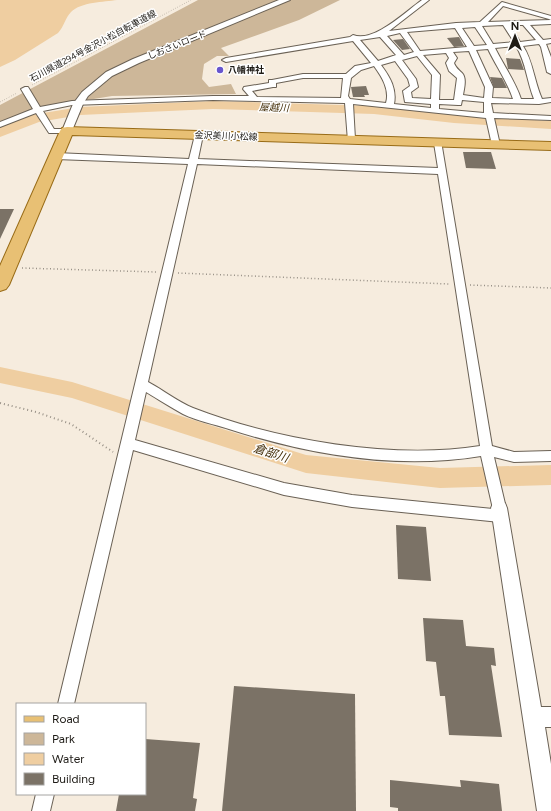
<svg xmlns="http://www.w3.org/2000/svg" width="551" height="811" font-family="Figtree,'Noto Sans JP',sans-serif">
	<rect width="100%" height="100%" fill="#f6ecde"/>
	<path fill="#cdb799" d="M198,0H340L299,20L221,48L229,56H217L204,64L202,79L209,87L231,84L236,94L112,96L45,107L0,122V105Z"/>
	<path fill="#efcea1" d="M0,0H117C104,2 81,2 71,12C65,18 64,27 58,33L15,60L0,67Z"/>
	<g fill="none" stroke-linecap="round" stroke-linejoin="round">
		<g fill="#efcea1" fill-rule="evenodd">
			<path d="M213,101L374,106L454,115L551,121V129L454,123L374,114L213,109L80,115L39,122L0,137V127L31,115L80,107Z"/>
			<path d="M0,367L72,382L306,455L440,468L551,465V485L440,488L306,473L72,398L0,383Z"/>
		</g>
	</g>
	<g fill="#7b7266">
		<path d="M459,37L464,46L454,47L447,38Z"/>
		<path d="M403,39L410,49L402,50L393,40Z"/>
		<path d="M506,58L520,59L524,70L508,69Z"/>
		<path d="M490,77L502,78L507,88H494Z"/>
		<path d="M366,86L369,95H364L365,97H353L351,87Z"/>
		<path d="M463,152H491L496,169L466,168Z"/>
		<path d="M0,209H14L0,239Z"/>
		<path d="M396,525L426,527L431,581L398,579Z"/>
		<path d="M423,618L463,620L466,646L494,648L496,666L491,665L502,737L449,735L445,696H440L436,662L426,661Z"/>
		<path d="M234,686L355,694L356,811H222Z"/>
		<path d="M145,739L200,743L193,798L197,799L195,811H116L119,794H145Z"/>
		<path d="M390,780L461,787L460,780L499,784L502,811H398V808L390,807Z"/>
	</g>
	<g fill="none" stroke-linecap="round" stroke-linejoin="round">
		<defs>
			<g id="minor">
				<path d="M422,0H429L389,31L456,23L480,22L502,2L551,16V24L530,25L543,40L551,39V43L546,44L551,57V74L547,72L541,47L539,44L523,46C533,61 534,81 542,99L551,98V102L539,104L491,103L493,113L551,116V120L494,118L500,145L496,148L492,145L486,118L353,104L355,139L354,141H348L345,103L213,100L72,105L43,111L54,129H70V133H49L36,113L0,127V122L33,109L21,89L25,87H28L40,107L72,101L213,96H249L243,89L244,87L269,83V80H272L303,74H346L355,66L371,63L353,41L226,62L222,60L226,58L350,37L353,35C374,43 405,12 422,0ZM503,6L549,19L551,20L488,22ZM503,25L514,42L493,44L482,26ZM510,25H523L536,40L520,42ZM475,27L487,45L474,46L462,28ZM455,28L467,47L420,51L407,32ZM400,33L414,52L404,55L387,36ZM380,37L396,55L378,61L360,40ZM516,46C526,62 527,82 534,99H521C515,81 504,66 495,48ZM488,49C496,66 507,81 513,99L492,98L493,87L476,50ZM469,51L485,87L484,98L463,95C464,89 467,78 462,73C458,69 456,68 454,63L457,58L453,52ZM446,53L449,58L446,63L449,71L457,78L454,100H439L440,75L423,55ZM417,56L432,75L431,99L412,98L411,92L418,87L416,79L402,60ZM395,61L408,79L410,86L403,91L405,102L431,104V108L394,104C397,89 390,77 381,65ZM374,66C382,77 390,90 386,103L350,99L348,96L351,78L361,70ZM303,78H343L341,98L257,97L252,91L273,87H276V83ZM462,100L484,102V113L439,109V104L458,105H461Z"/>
				<path d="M199,132L203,135L198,159L438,168L434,143L438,140L441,141L492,446L514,452L551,451V461L514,462L494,457L506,508L504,512L507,516L505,520L500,522L352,507L284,495L133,450L74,704H58L188,164L56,159L52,156L56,153L189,159L195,135ZM197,164L438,174L480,446C392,460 276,440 193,408C178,402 163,390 148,382ZM146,392C158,399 170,407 183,414C197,421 214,424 229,429C310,455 397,470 481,456L493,509L352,495L284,483L135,440Z"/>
				<path d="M36,794H54L50,811H32Z"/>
			</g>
			<g id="tertiary">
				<path d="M279,0H290L139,63L112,76L88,96L83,104L71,133L67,134L62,131L73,104L82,92L106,72L133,59Z"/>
				<path d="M499,501L505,503L507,508L541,707H551V727H545L551,764V811H537L491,508L493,503Z"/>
			</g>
			<path id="primary" d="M67,127L551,142V150L72,135L9,285L6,289L0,291V266L60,131L62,128Z"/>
		</defs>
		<use href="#minor" stroke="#6a6155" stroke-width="2"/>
		<use href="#tertiary" stroke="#6a6155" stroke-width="2"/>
		<use href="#primary" stroke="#986b17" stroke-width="2"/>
		<g stroke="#989187" stroke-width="1" stroke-dasharray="0.5 2" stroke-linecap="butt">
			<path d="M32,85L191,0"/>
			<path d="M0,102L17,93"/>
		</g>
		<g stroke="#989187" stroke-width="1.5" stroke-dasharray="1 2.5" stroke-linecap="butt">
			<path d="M22,268L156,272"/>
			<path d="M178,273L449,284"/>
			<path d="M470,285L551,288"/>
		</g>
		<path stroke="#989187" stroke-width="2" stroke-dasharray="1 3" stroke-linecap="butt" d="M0,403L36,412L71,424L113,452"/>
		<use href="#minor" fill="#fff" fill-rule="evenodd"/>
		<use href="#tertiary" fill="#fff" fill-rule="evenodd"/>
		<use href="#primary" fill="#e8c074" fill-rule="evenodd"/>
	</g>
	<circle fill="#6755ce" stroke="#fff" stroke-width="1.5" cx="220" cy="70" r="4"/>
	<g text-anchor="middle" stroke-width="3" stroke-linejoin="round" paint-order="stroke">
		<g font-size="9" fill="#1e1b16" stroke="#fff">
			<text transform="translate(177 45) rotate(-22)" y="3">しおさいロード</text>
			<text transform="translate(93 46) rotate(-28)" y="3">石川県道294号金沢小松自転車道線</text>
			<text transform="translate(226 136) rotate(2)" y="3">金沢美川小松線</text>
		</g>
		<g font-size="9" font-weight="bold" fill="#1e1b16" stroke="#fff" text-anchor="start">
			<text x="228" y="73">八幡神社</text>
		</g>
		<g font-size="10" font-style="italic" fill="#422c06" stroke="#fff">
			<text transform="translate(274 107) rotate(2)" y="4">屋越川</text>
		</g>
		<g font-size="12" font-style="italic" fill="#422c06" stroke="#fff">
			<text transform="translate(271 453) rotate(18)" y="4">倉部川</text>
		</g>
	</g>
	<rect x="16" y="703" width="130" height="92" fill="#ffffff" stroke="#a5a4a2"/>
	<rect x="24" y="716" width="20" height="6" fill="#e8c074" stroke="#a5a4a2"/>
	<text x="52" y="723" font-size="12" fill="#1e1b16">Road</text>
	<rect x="24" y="733" width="20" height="12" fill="#cdb799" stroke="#a5a4a2"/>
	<text x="52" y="743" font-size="12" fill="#1e1b16">Park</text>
	<rect x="24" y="753" width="20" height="12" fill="#efcea1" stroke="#a5a4a2"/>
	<text x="52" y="763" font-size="12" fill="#1e1b16">Water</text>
	<rect x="24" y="773" width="20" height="12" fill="#7b7266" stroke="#a5a4a2"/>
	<text x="52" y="783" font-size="12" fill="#1e1b16">Building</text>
	<g transform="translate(515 36)" stroke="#ffffff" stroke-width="3" paint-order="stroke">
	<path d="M0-3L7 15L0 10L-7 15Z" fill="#1e1b16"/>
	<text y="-6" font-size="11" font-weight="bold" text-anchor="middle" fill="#1e1b16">N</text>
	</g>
</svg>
